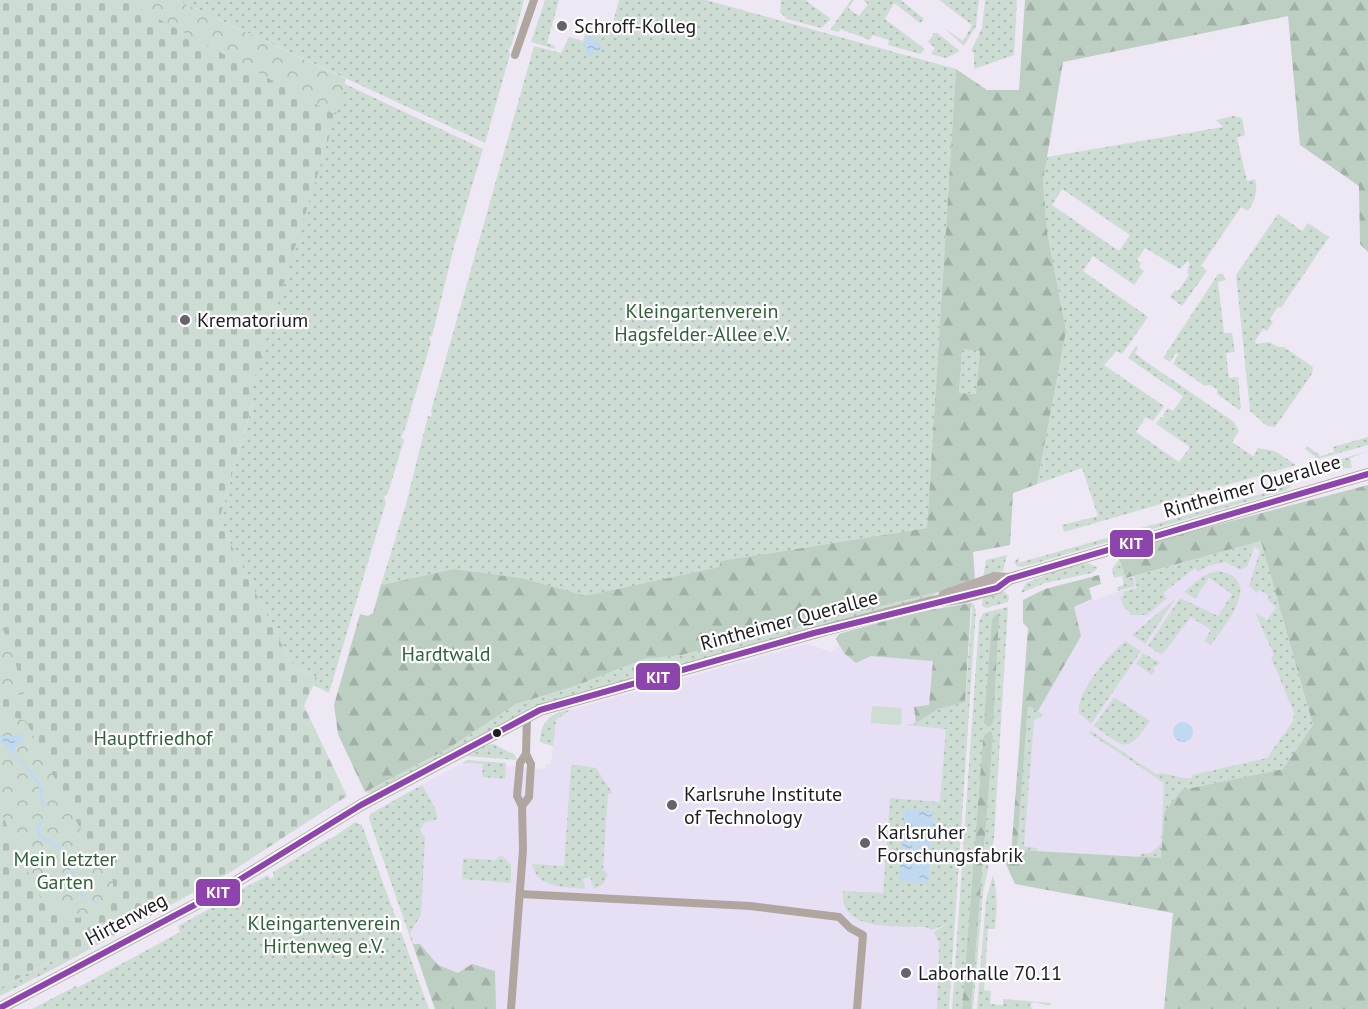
<svg xmlns="http://www.w3.org/2000/svg" width="1368" height="1009" font-family="'PT Sans',sans-serif">
	<defs>
		<pattern id="grass-dots" width="8" height="8" patternUnits="userSpaceOnUse" patternTransform="scale(1.5)"><rect width="8" height="8" fill="#ceddd4"/><path d="M2 2h.1M6 6h.1" fill="none" stroke="#b0bdb6" stroke-width="1.8" stroke-linecap="round"/></pattern>
		<pattern id="forest-firs" width="22" height="20" patternUnits="userSpaceOnUse" patternTransform="scale(1.5)"><rect width="22" height="20" fill="#bdcec3"/><path d="M5 1l3.5 6h-7zM16 11l3.5 6h-7z" fill="#a2b0a7"/></pattern>
		<pattern id="cemetery-stones" width="16" height="16" patternUnits="userSpaceOnUse" patternTransform="scale(1.5)"><rect width="16" height="16" fill="#ceddd4"/><path d="M2 7V4a2 2 0 0 1 4 0v3zM10 15v-3a2 2 0 0 1 4 0v3z" fill="#b0bdb6"/></pattern>
		<pattern id="park-crowns" width="20" height="18" patternUnits="userSpaceOnUse" patternTransform="scale(1.5)"><rect width="20" height="18" fill="#ceddd4"/><path d="M2 6a3 3 0 1 1 6 0M12 15a3 3 0 1 1 6 0" fill="none" stroke="#b0bdb6"/></pattern>
		<pattern id="water-ripples" width="26" height="14" patternUnits="userSpaceOnUse" patternTransform="scale(1.5)"><rect width="26" height="14" fill="#c0d9f0"/><path d="M2 4q2-2 4 0t4 0M15 11q2-2 4 0t4 0" fill="none" stroke="#a5bace"/></pattern>
	</defs>
	<rect width="100%" height="100%" fill="#ede8f4"/>
	<g fill="#e7dff3">
		<path d="M1264,536L1316,722L1161,858L1017,850L1028,704L1038,710L1044,702L1042,701L1051,687L1074,607L1129,588L1125,575Z"/>
		<path d="M913,613L965,702L943,1009H435L377,836L390,802L462,763L545,769L546,764H551L556,720L570,710L807,644L832,652L839,646L836,639L839,634Z"/>
	</g>
	<g fill="url(#grass-dots)" fill-rule="evenodd">
		<path d="M124,0L345,84L483,149L454,247L432,336L429,337L431,342L405,429L401,437L404,440L388,493L384,497L386,502L329,693L313,685L317,677L293,666L219,521L253,402L247,400Z"/>
		<path d="M177,0H524L512,44L508,50L510,54L485,143Z"/>
		<path d="M545,0H559L547,43L555,46V49L531,42Z"/>
		<path d="M619,0H706L956,69L927,528L722,561L719,567L586,597L522,578L454,569L381,585L406,504L428,416L431,417L432,414L431,411L534,46L561,53L569,37L583,41L587,27L610,33Z"/>
		<path d="M781,0H805L831,19L821,28L787,19L780,12Z"/>
		<path d="M851,0H854L848,8L859,16L868,4L863,0H901L924,19L920,23L894,3L885,19L925,49L920,54L888,45L889,40L872,35L870,40L840,29L839,32L830,30Z"/>
		<path d="M939,0H979L976,26L964,46L943,27L963,41L972,25Z"/>
		<path d="M985,0H1017L1014,55L974,69V53L971,51L982,28Z"/>
		<path d="M934,33H937L960,51L946,58L931,54L935,48L928,42Z"/>
		<path d="M1233,116L1242,118L1245,135L1237,138L1247,181L1255,179C1258,191 1255,201 1248,211L1241,207L1201,266L1207,271L1182,306L1170,297L1175,290L1178,291L1189,275L1187,273L1190,264L1188,261L1180,269L1145,248L1137,260L1141,263L1139,267L1144,271L1134,285L1093,256L1083,271L1148,317L1122,354L1117,351L1104,365L1164,406L1153,421L1146,417L1136,432L1179,462L1190,447L1156,424L1161,417L1164,419L1163,415L1168,408L1173,411L1183,396L1128,358L1136,346L1138,348L1135,353L1145,361L1234,422L1239,431L1232,442L1253,456L1258,448L1275,451L1296,465L1064,532L1062,525L1098,516L1082,468L1037,484L1066,331L1047,232L1043,181L1047,157L1223,127L1216,120ZM1062,189L1130,235L1119,251L1052,205Z"/>
		<path d="M1278,214L1302,231L1308,223L1329,237L1281,308L1278,307L1270,319L1273,322L1267,331L1263,329L1255,341L1256,344L1269,342L1278,347H1284L1313,367L1312,374L1275,427L1267,426L1250,411L1236,275Z"/>
		<path d="M1218,274H1223L1226,280L1218,282L1224,333H1232L1235,352L1226,353L1229,378L1238,377L1241,408L1239,410L1217,394V389L1210,385L1205,386L1173,364L1178,354L1176,353L1170,362L1163,358Z"/>
		<path d="M962,349L980,350L977,394L959,393Z"/>
		<path d="M1368,437V445L1318,459L1305,449L1307,446L1321,456L1334,452L1333,447Z"/>
		<path d="M1368,451L1350,458L1352,468L1334,469L1322,465Z"/>
		<path d="M1299,477L1287,490L1122,538L1120,534L1279,489L1282,482Z"/>
		<path d="M1117,535L1118,539L1030,565L1018,567L1014,562L1019,557L1018,563Z"/>
		<path d="M1261,541L1313,725L1283,769L1182,790L1165,811L1161,858H1140V854L1150,853L1161,844L1164,783L1089,733L1091,731L1156,774C1168,771 1179,780 1192,778V775L1267,758L1293,721L1294,713L1271,657L1274,655L1256,615L1257,613L1267,620L1276,607L1267,600L1269,596L1260,590L1257,593L1249,586L1260,551L1258,548L1254,547L1247,567L1240,570L1225,562L1208,566L1198,572L1195,568L1163,593L1167,598L1147,615H1132L1123,606L1120,597L1124,596L1123,592L1137,588L1134,576Z"/>
		<path d="M1007,555L1003,571L983,578L986,560Z"/>
		<path d="M1119,559L1126,578H1133L1135,586L1118,591L1117,587L1124,585L1122,576L1114,578L1112,569Z"/>
		<path d="M1088,563L1098,568L1092,573L1045,583L1021,593L1026,583L1071,565Z"/>
		<path d="M1217,571C1266,578 1225,625 1211,645L1204,641L1211,630L1191,617L1162,655L1148,646L1180,598L1218,616L1232,594L1209,578L1195,599L1184,592L1203,576Z"/>
		<path d="M1003,591L1009,596L1008,602L986,608L982,606L983,597Z"/>
		<path d="M939,592L926,599L538,705L384,788L371,794L365,792L449,748L516,704L575,686L644,659L681,655Z"/>
		<path d="M1176,598L1145,644L1132,635Z"/>
		<path d="M973,603L976,610L973,653L949,1009H937L939,943L934,932L949,923L932,930L926,927C899,925 839,933 843,891L883,893L890,798L940,802L946,729L905,725L916,723L938,709L965,702L972,609L970,604L913,613Z"/>
		<path d="M1008,607L994,839L983,893L973,1009H971L993,737L983,739L962,1009H952L979,622L983,613Z"/>
		<path d="M1125,641L1141,651L1091,724L1079,713C1075,692 1110,654 1125,641Z"/>
		<path d="M1143,653L1160,663L1153,668L1155,670L1152,675L1136,664Z"/>
		<path d="M1114,697L1150,721C1126,756 1125,747 1094,726Z"/>
		<path d="M1028,704L1044,715L1034,720L1024,846L1037,848V851L1017,850Z"/>
		<path d="M570,710L556,720L553,746L540,742C540,723 550,712 570,710Z"/>
		<path d="M494,744L515,755L517,760L465,756L385,800L481,746Z"/>
		<path d="M467,760L506,763L505,779L482,777L483,764L462,763Z"/>
		<path d="M576,765L596,768L613,794H608L603,870L608,874L604,883L594,889L590,877L583,879L585,889C565,886 538,890 532,864L564,866L571,766Z"/>
		<path d="M422,785L436,810L437,819L424,823L420,830L425,838L421,915L410,933L435,1009L369,819L370,814Z"/>
		<path d="M355,822L362,825L429,1009H32L76,986L77,988L180,932L178,926L220,903L223,908L228,906V897L268,875L270,879L274,877L273,872L330,838L331,839Z"/>
		<path d="M501,855L511,865V883L462,879L463,858L495,860Z"/>
		<path d="M993,875C998,894 997,910 995,929H988L984,990L991,991L990,1004L1003,1005V999L1051,1003L1050,1006L1034,1002L1030,1005L1032,1009H977L986,900Z"/>
		<path d="M55,959L59,966L0,996V988Z"/>
	</g>
	<g fill="url(#forest-firs)" fill-rule="evenodd">
		<path d="M1025,0H1368V252L1360,244L1359,186L1300,145L1288,16L1063,62L1043,181L1047,232L1066,331L1037,484L1013,493L1010,545L973,552L975,580L939,592L681,655L644,659L575,686L516,704L449,748L365,792L338,734L334,705L360,614L368,616L373,613L381,585L454,569L522,578L586,596L719,567L721,561L927,528L956,69L987,90H1019ZM962,349L980,351L976,394L959,393Z"/>
		<path d="M1368,485V1009H1164L1173,913L1015,884L1005,862L1011,855L1028,628L1023,623V600L1045,589L1099,575L1101,584L1089,588L1092,599L1074,607L1081,636L1038,711L1028,705L1017,850L1161,858L1165,811L1182,790L1283,769L1313,725L1261,541L1126,578L1119,559L1125,549Z"/>
		<path d="M971,603L965,702L938,709L916,723L914,707L929,705L933,661L871,656L856,663L844,653L836,639L839,634L913,613Z"/>
		<path d="M996,614L999,617L993,723L989,727L984,723L992,620Z"/>
		<path d="M991,731L993,737L971,1009H962L983,739L986,733Z"/>
		<path d="M413,944H420L438,965L458,973L472,964L495,971L496,1009H435Z"/>
	</g>
	<path fill="url(#cemetery-stones)" d="M0,0H124L336,115L248,399L253,401L219,521L293,666L317,677L304,706L347,796L229,873L59,966L55,959L0,988Z"/>
	<g fill="url(#park-crowns)">
		<path d="M124,0H177L346,79L336,115Z"/>
		<path d="M0,622L13,654L24,694L7,696L0,682Z"/>
		<path d="M0,713L26,721L76,821L113,881V902L102,913L77,918L59,910L38,895L0,810Z"/>
	</g>
	<path fill="#ceddd4" d="M872,706L902,708L901,725L871,723Z"/>
	<g fill="url(#water-ripples)">
		<path d="M587,32L603,47L600,51L594,50L592,56H588L584,45Z"/>
		<circle cx="1183" cy="732" r="10"/>
		<path d="M22,734L25,739L16,747L14,753L26,764V768L0,740V735L8,737Z"/>
		<path d="M905,809L934,811L928,883L899,881Z"/>
	</g>
	<g fill="none" stroke-linecap="round" stroke-linejoin="round">
		<g stroke="#c0d9f0" stroke-width="3">
			<path d="M27,768L40,785L43,807"/>
			<path d="M41,821L37,829L40,836C49,843 61,845 67,857C75,870 71,887 84,896"/>
			<path d="M94,901L97,903"/>
		</g>
		<g stroke="#aea69f" stroke-width="8">
			<path d="M515,55L534,0"/>
			<path d="M522,806L529,797L531,764L526,754L527,716"/>
			<path d="M520,894L750,906L839,917L850,928L863,935L857,1009"/>
			<path d="M511,1009L523,850L522,806L517,796L520,763L526,754"/>
		</g>
		<g stroke="#b7aeab" stroke-width="12">
			<path d="M944,596L995,578L1009,579"/>
			<path d="M0,1008L221,891L361,805L540,710L814,633L932,602L965,597L997,588L1009,579L1368,474"/>
		</g>
		<defs>
			<path id="bus-1" d="M0,1008L221,891L361,805L540,710L814,633L997,588L1009,579L1368,474"/>
		</defs>
		<use href="#bus-1" stroke="#fff" stroke-width="10"/>
		<use href="#bus-1" stroke="#8e44ad" stroke-width="6"/>
	</g>
	<g fill="#66636c" stroke="#fff" stroke-width="2">
		<circle cx="562" cy="26" r="6"/>
		<circle cx="185" cy="320" r="6"/>
		<circle cx="672" cy="805" r="6"/>
		<circle cx="865" cy="843" r="6"/>
		<circle cx="906" cy="973" r="6"/>
	</g>
	<circle fill="#1e1b22" stroke="#fff" stroke-width="2" cx="497" cy="733" r="5"/>
	<g text-anchor="middle" stroke-width="4.5" stroke-linejoin="round" paint-order="stroke">
		<g font-size="20" fill="#1e1b22" stroke="#fff" text-anchor="start">
			<text x="574" y="33">Schroff-Kolleg</text>
			<text x="197" y="327">Krematorium</text>
			<text x="684" y="801">Karlsruhe Institute<tspan x="684" dy="23">of Technology</tspan></text>
			<text x="877" y="839">Karlsruher<tspan x="877" dy="23">Forschungsfabrik</tspan></text>
			<text x="918" y="980">Laborhalle 70.11</text>
		</g>
		<g font-size="20" fill="#2f623a" stroke="#fff">
			<text x="702" y="318">Kleingartenverein<tspan x="702" dy="23">Hagsfelder-Allee e.V.</tspan></text>
			<text x="446" y="661">Hardtwald</text>
			<text x="153" y="745">Hauptfriedhof</text>
			<text x="65" y="866">Mein letzter<tspan x="65" dy="23">Garten</tspan></text>
			<text x="324" y="930">Kleingartenverein<tspan x="324" dy="23">Hirtenweg e.V.</tspan></text>
		</g>
		<g font-size="20" fill="#1e1b22" stroke="#fff">
			<text transform="translate(1252 486) rotate(-16)" y="7">Rintheimer Querallee</text>
			<text transform="translate(789 620) rotate(-15)" y="7">Rintheimer Querallee</text>
			<text transform="translate(126 919) rotate(-28)" y="7">Hirtenweg</text>
		</g>
	</g>
	<g stroke="#fff" stroke-width="2">
		<rect x="1109" y="529" width="45" height="29" rx="6" fill="#8e44ad"/>
		<rect x="635" y="662" width="46" height="29" rx="6" fill="#8e44ad"/>
		<rect x="195" y="878" width="46" height="29" rx="6" fill="#8e44ad"/>
	</g>
	<g font-size="16" text-anchor="middle" font-weight="bold" fill="#fff">
		<text x="1131" y="549">KIT</text>
		<text x="658" y="683">KIT</text>
		<text x="218" y="898">KIT</text>
	</g>
</svg>
